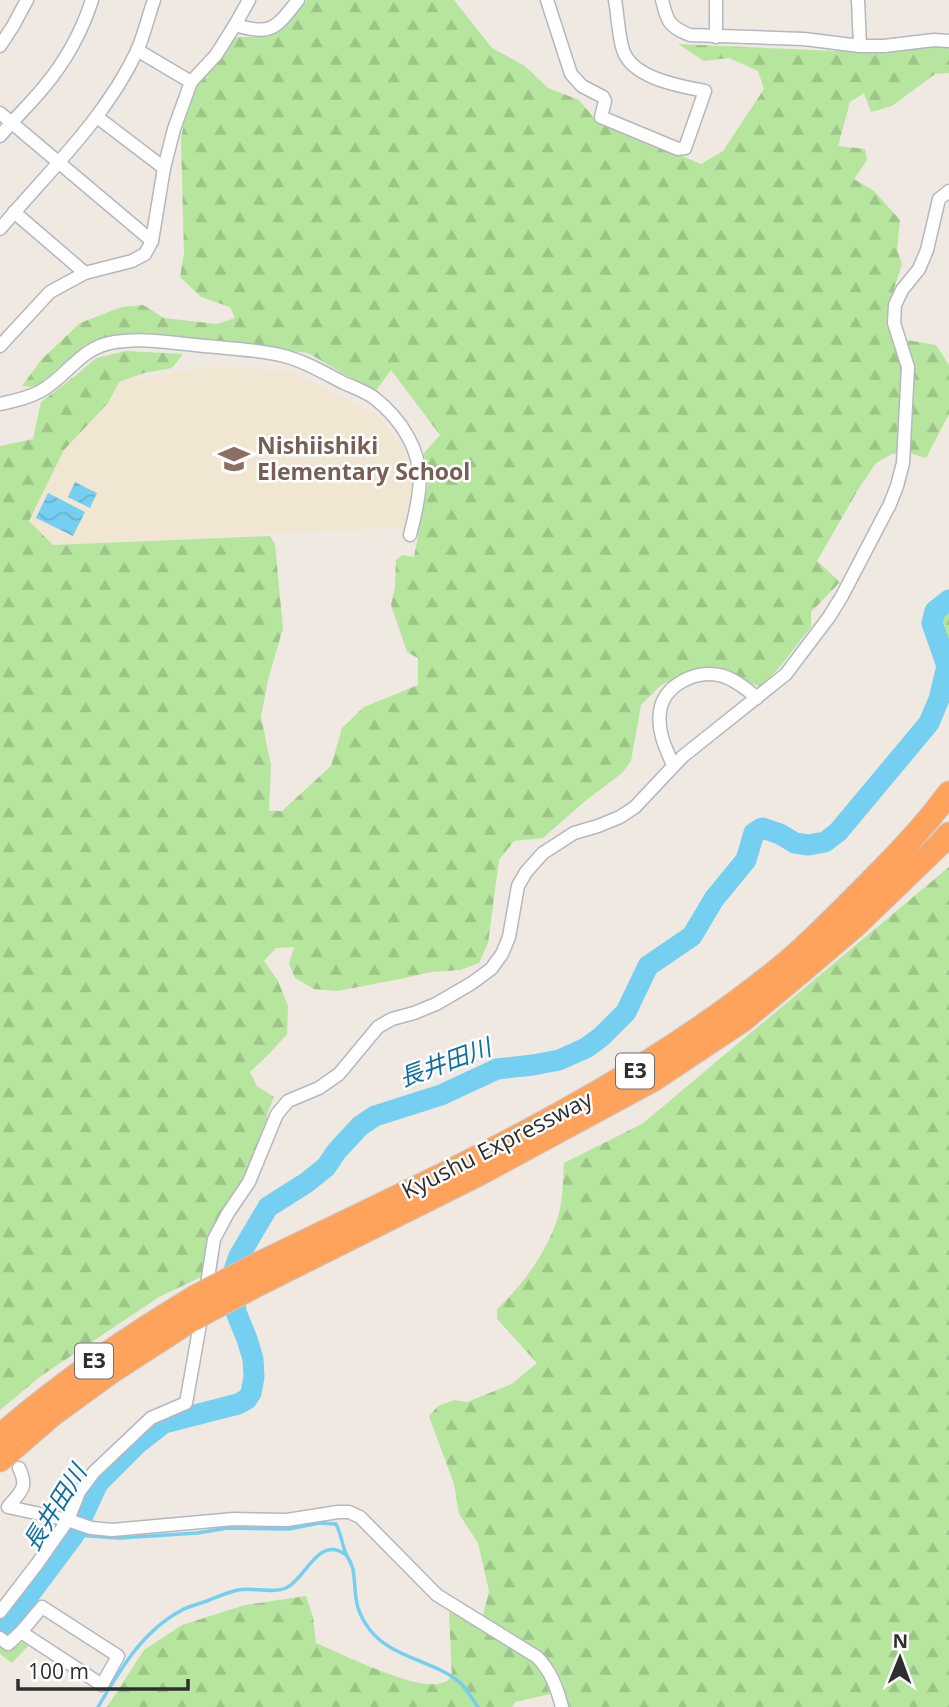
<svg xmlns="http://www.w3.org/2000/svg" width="949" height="1707" font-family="'Open Sans','Noto Sans JP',sans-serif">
	<defs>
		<pattern id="forest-firs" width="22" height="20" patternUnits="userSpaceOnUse" patternTransform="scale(1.75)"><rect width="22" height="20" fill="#b6e59e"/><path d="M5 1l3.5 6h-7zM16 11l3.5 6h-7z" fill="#9dc588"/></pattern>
		<pattern id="park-crowns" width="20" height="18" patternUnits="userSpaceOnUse" patternTransform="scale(1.75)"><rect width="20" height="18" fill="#b6e59e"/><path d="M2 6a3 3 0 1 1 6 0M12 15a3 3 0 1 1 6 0" fill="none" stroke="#9dc588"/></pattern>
		<pattern id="water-waves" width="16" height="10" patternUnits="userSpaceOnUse" patternTransform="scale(1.75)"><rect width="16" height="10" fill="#75cff0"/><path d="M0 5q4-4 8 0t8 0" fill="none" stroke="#66b2ce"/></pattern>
	</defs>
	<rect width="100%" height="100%" fill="#efe9e1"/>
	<path fill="#f0e6d1" d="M210,367L290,371L378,416L400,445L412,469L413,492L406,527L53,545L30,523L64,450L108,403L119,382Z"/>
	<g fill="url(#forest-firs)">
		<path d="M307,0H454L492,48L525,66L548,88L579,100L595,119L701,164L723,151L764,89L758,71L729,58L704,61L678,44L835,51L904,49L932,44L949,46V73L935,74L892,106L871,112L864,93L850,102L838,146L865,149L867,160L854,179L874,191L900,220L897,250L902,264L890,301L892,327L907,340L936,345L949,365V414L926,458L909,453L892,454L876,463L859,488L817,561L840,582L811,612V627L782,664L761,687L722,671L698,672L681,675L660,686L641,705L631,761L622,773L584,802L543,838L514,841L499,860L488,943L479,963L460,970L431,972L400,979L337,991L314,989L295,978L289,964L294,947L276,948L264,961L278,981L288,1006L287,1034L271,1052L250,1072L257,1086L274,1097L267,1114L265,1162L251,1185L208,1237L201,1277L159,1297L41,1376L0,1410V446L33,439L41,402L75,376L96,358L126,351L183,354L172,368L144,373L119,382L108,403L64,450L29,521L53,545L270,536L275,544L283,628L268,680L261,717L271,765L269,811H282L331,766L342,728L364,707L418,685V658L407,652L391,605L395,587L396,560L402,555L414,557L428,483L424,453L440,435L391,370L375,392L308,353L153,334H126L102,338L86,344L36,387L22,386L41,360L80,323L122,307L143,305L164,318L217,324L235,318L230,307L201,297L180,277L184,254L181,138L188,104L199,81L233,37H267L285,26Z"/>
		<path d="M949,606V659C944,647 929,626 939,613C942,610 946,608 949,606Z"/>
		<path d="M949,867V1707H570C564,1694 563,1678 554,1667C539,1647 505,1629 483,1615L489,1591L478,1543L459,1514L454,1484L429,1416L438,1406L454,1400L467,1402L512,1384L537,1363L497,1319V1309C523,1285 550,1248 559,1213C563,1197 563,1180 564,1163L642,1124Z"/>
		<path d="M306,1596L313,1617L316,1643C342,1654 418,1692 442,1683C446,1682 449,1679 452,1677L449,1612L456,1614C481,1628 527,1650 542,1674C546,1680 548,1688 550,1694L515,1702L512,1707H107L144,1650L182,1625L245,1605Z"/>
	</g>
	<path fill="url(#park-crowns)" d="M23,1642L28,1646L12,1663L0,1654V1647H12Z"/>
	<g fill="url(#water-waves)">
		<path d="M75,482L97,493L90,508L68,497Z"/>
		<path d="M48,493L85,512L73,536L36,518Z"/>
	</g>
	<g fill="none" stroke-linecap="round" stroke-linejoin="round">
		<g stroke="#75cff0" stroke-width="3.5">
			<path d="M74,1535L120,1538L197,1533L228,1528L289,1529L319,1523L336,1524C341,1534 342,1544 346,1554C349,1559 351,1563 353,1569C357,1595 352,1606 370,1630C392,1658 432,1660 458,1681C466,1687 472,1699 478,1707"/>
			<path d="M98,1707C120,1670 142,1631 182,1610C189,1606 199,1604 207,1601C217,1597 228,1592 238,1590C253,1587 272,1594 286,1588C306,1579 318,1534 346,1555"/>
		</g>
		<path stroke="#75cff0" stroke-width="21" d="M0,1634L74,1535L98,1483L137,1444L164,1423L238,1404L247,1399L251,1393L254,1377L253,1359L247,1339L236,1312L233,1273L239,1256L268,1207L306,1183L326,1167L336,1152L360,1126L375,1116L441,1095L497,1069L533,1065L559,1060L586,1048L601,1037L626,1012L648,966L692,936L714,899L746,860L754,833L762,828L780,834L795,843L808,845L825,842L838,832L929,723L939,699L947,666L932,623L935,611L949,600"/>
		<defs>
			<g id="minor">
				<path d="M547,0L571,74L582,86L603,97L605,101L601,117L678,149L685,148L705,91C679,86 632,78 623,50C618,34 618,16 615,0"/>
				<path d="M662,0C667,21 669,27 690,35L804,39L860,46H884L934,40L949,41"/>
				<path d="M716,0V37"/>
				<path d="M858,0L860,46"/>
				<path d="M235,25L249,0"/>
				<path d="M0,46L13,26L27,0"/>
				<path d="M137,50L191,82"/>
				<path d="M0,113L152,241"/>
				<path d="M97,117L164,168"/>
				<path d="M0,136C14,119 30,104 44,87C65,62 82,31 92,0"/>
				<path d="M14,212L85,273"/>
				<path d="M0,229C48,172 105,119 137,51C144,35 148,17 154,0"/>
				<path d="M0,346L50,292L85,273L132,261L145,254L152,241L164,168L174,129L191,82L216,55L235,25C272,36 276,28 298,0"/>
				<path d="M0,404C14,401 28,398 41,391C69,375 80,347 115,342C142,338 169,342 195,345C224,348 253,349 280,355C303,360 324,373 344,383C353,387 364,391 373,397C386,407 400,422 408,437C427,470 419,500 410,535"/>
				<path d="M673,765C666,749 657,731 660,712C663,686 694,670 719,675C731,677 748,690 757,698"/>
				<path d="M206,1291L214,1239L228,1213L249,1182L277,1114L288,1101L319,1088L339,1074L378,1027L392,1019L414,1013L436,1004L472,983L491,969L502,954L509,937L518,886L526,872L543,853L574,833L598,826L620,817L635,807L682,757L786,674L829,617L842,596L890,504L897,486L903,463L908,367L894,323L895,305L902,290L919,269L927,250L939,199L949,191"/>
				<path d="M19,1468C29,1488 20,1492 8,1507L68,1520L91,1528L112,1530L234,1519L287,1520L338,1512H349L360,1517L437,1595L537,1657C551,1671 557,1688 562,1707"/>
				<path d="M0,1612L37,1564L68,1520L79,1492L94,1472L151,1418L186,1403L202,1313"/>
				<path d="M0,1638L8,1644L21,1632L102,1685L118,1656L42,1607L21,1632"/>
			</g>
			<g id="motorway">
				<path d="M260,1263C439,1176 624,1095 780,968C807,946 832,920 857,895C889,863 922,830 949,793"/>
				<path d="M259,1284L481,1173L653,1080L743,1020L795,977L855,926L940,844L949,834"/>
				<path d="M0,1436C62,1382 125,1339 195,1297"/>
				<path d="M0,1460L52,1415L114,1370L193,1319"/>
			</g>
		</defs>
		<use href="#minor" stroke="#b4b7c1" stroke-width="15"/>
		<use href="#motorway" stroke="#c9c9c9" stroke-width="25"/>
		<use href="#minor" stroke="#fff" stroke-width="12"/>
		<use href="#motorway" stroke="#ffa35c" stroke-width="23"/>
		<defs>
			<g id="motorway-bridge">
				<path d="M195,1297L260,1263"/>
				<path d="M193,1319L259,1284"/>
			</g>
		</defs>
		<use href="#motorway-bridge" stroke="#c9c9c9" stroke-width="25" stroke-linecap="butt"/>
		<use href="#motorway-bridge" stroke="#ffa35c" stroke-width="23"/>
	</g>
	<defs>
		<symbol id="school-bare" viewBox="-9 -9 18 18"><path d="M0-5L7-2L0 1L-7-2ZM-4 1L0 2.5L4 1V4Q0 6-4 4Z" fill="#8d6e63" stroke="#fff" stroke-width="2.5" paint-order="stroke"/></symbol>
	</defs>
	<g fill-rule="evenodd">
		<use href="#school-bare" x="212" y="437" width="44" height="44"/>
	</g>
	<g text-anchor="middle" stroke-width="5" stroke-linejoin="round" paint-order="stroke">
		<g fill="#fff" stroke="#6d6d6d" stroke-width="2">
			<rect x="616" y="1053.5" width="38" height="35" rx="5"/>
			<rect x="75" y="1343.5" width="38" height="35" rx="5"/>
		</g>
		<g font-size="21" font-weight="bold" fill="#2e2e2e">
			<text x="635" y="1078">E3</text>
			<text x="94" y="1368">E3</text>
		</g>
		<g font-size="23" font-weight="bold" fill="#785e54" stroke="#fff" text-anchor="start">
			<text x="257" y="454">Nishiishiki<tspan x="257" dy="26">Elementary School</tspan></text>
		</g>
		<g font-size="23" fill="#2e2e2e" stroke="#fff">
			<text transform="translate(497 1145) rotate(-27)" y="8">Kyushu Expressway</text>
		</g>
		<g font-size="24" font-style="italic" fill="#0d6fa3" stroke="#fff">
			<text transform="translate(445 1063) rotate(-20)" y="8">長井田川</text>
			<text transform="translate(55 1508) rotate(-58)" y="8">長井田川</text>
		</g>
	</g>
	<g transform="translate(900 1658) rotate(1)" stroke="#ffffff" stroke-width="5" paint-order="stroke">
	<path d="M0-5L12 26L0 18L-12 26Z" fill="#2e2e2e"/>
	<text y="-10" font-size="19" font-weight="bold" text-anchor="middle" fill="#2e2e2e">N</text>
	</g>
	<path d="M18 1679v10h170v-10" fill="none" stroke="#2e2e2e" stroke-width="3.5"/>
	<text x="28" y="1679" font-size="21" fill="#2e2e2e" stroke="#ffffff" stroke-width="5" paint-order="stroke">100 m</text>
</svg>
